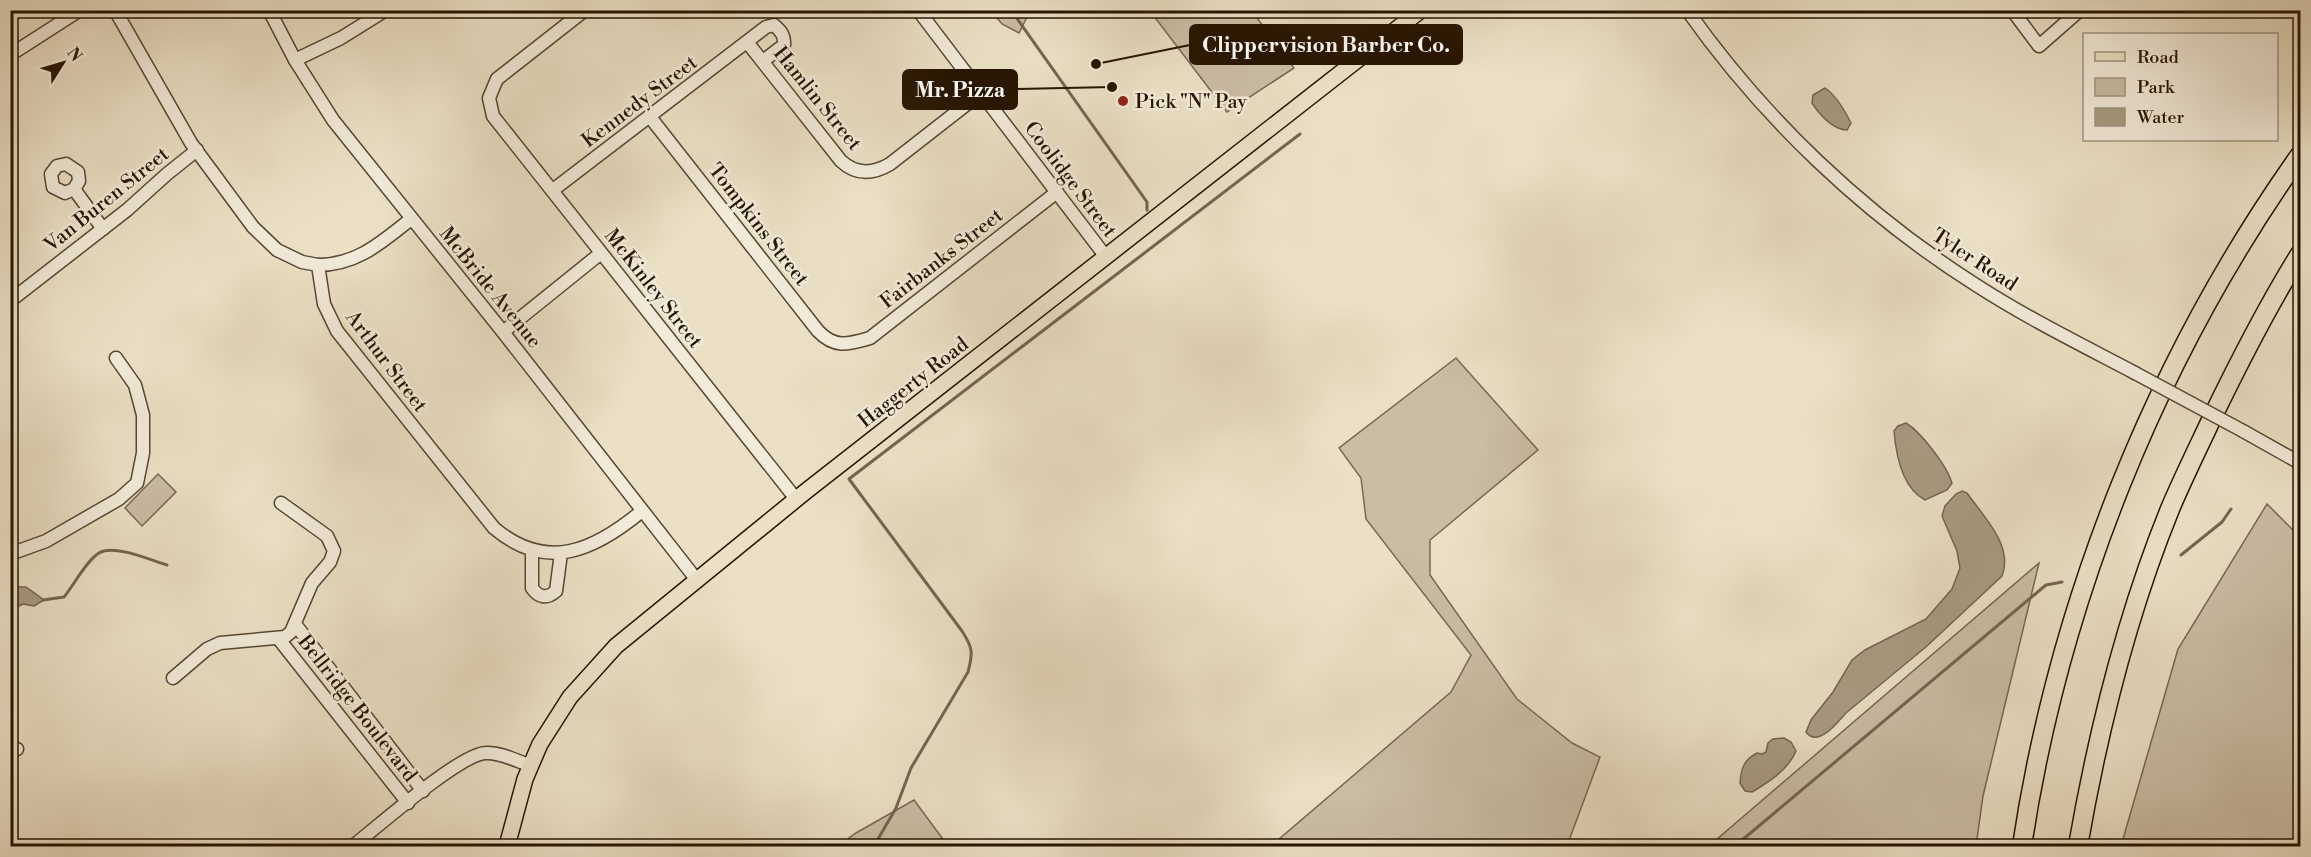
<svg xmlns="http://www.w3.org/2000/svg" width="2311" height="857" font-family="'Libre Bodoni',serif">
	<rect width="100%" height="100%" fill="#ebe0c6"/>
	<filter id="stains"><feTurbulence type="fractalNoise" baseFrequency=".00333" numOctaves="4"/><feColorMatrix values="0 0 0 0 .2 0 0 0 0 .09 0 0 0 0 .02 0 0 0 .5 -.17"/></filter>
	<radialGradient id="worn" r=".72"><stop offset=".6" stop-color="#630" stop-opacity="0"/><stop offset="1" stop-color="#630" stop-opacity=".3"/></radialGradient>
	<g fill="#cabda5" stroke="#786853" stroke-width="1.5">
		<path d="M991,11H1030L1019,33L1002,24Z"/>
		<path d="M1150,11H1252L1294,68L1227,112Z"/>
		<path d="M1456,358L1538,450L1430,540V575L1517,699L1572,743L1600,757L1567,846H1271L1451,692L1471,655L1366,519L1361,478L1339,448Z"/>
		<path d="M158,474L176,492L142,526L125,508Z"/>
		<path d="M2267,504L2300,537V846H2121L2178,649Z"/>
		<path d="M2039,563L1983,796L1976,846H1709Z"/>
		<path d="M914,800L948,846H838L856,833Z"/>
	</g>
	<g fill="#a89b83" stroke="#74654f" stroke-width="1.5">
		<path d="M1825,88C1837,96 1845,111 1851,123L1847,130C1833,130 1819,114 1812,103L1813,95Z"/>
		<path d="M1906,423C1921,432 1947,466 1952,483L1947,490L1925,500C1902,488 1896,455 1894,431L1898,426Z"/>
		<path d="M1962,491L1967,493C1983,516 2014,546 2002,576L1927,646L1846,713C1837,723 1818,748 1806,732L1811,720L1833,692L1852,660L1865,650L1926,619L1952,589L1960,568L1957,551L1942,516L1945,506L1956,494Z"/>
		<path d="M11,587H26L44,600L34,606L23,604L11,610Z"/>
		<path d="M1784,738L1791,742L1796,751C1788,770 1769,782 1752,792L1745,791L1740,783C1741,768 1744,760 1757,753L1762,754L1766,752L1768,743L1773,739Z"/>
	</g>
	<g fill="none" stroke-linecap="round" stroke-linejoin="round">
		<g stroke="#74654f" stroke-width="3">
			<path d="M1011,10L1147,202V210"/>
			<path d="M2181,555L2222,522L2231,509"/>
			<path d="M43,600L64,597C74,585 86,561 99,553C115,544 150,560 167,565"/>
			<path d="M874,846L896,808L911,768L968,672C973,653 973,648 962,631L849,479L1300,134"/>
			<path d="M1735,846L2046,585L2062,582"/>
		</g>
		<defs>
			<g id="minor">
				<path d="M115,10L191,143L253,227L277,250L302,262L318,265L324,304L337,331L494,528C547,573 595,550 642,511"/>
				<path d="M269,10L295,60L333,120L503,332L696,579"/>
				<path d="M585,10L497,79L489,98L493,116L796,499"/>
				<path d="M918,10L1106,257"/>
				<path d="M1687,10C1764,119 1864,214 1976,285C2027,318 2082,345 2135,373"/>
				<path d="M2012,10L2039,46L2080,10"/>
				<path d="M747,42L841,161C856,175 873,174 890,164L981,93"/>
				<path d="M10,55L80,10"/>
				<path d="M295,60L341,38L386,10"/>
				<path d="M650,117L818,331C835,349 849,344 870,338L1057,192"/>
				<path d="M74,189L65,193L53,187L51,174L57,166L66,164L78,172L79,181L74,189L103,229"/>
				<path d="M553,190L766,27L774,25C781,31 785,36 784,45L763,61"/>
				<path d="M318,265C357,265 382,242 411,219"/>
				<path d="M10,301L127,210L167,174L197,150"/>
				<path d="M503,332L601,253"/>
				<path d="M2243,431L2300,463"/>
				<path d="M532,550V588C539,598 547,599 556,591L561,553"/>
				<path d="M10,554L46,541L119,499L137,483L143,453V415L135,385L116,358"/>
				<path d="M295,624L423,791"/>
				<path d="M278,638L408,803"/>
				<path d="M173,678L207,649L220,643L285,637L291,632L312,583L330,562L334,551L327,536L281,503"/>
				<path d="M10,753L17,749"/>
				<path d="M353,846C376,828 461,753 486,753C500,752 517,761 531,766"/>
			</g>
			<path id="major" d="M507,846L525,779L540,744L570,697L616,646L805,492L1421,10"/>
			<g id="highway">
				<path d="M2022,846C2059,600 2156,358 2300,155"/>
				<path d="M2078,846C2098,731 2126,617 2170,509C2183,478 2198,448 2212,418C2239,362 2267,307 2300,254"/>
			</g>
		</defs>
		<use href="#minor" stroke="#574732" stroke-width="15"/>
		<use href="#major" stroke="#261401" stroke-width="18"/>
		<use href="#highway" stroke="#261401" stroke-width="21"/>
		<use href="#minor" stroke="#f2ebda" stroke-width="12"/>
		<use href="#major" stroke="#ebe0c6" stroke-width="15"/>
		<use href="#highway" stroke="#ebe0c6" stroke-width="18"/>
		<defs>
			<path id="minor-bridge" d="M2135,373L2243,431"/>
		</defs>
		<use href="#minor-bridge" stroke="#574732" stroke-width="15" stroke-linecap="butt"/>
		<use href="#minor-bridge" stroke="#f2ebda" stroke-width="12"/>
	</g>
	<circle fill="#8f2418" stroke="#f2ebda" stroke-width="2" cx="1123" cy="101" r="6"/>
	<g text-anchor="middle" stroke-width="5" stroke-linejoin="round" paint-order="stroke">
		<g font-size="20" fill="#261401" stroke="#f2ebda">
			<text transform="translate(818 98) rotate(51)" y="7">Hamlin Street</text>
			<text transform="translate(639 101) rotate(-37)" y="7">Kennedy Street</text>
			<text transform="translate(1071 179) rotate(53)" y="7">Coolidge Street</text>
			<text transform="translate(106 199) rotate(-39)" y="7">Van Buren Street</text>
			<text transform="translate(759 224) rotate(52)" y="7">Tompkins Street</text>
			<text transform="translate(941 258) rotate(-38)" y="7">Fairbanks Street</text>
			<text transform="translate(1975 259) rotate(33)" y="7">Tyler Road</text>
			<text transform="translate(491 287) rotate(51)" y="7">McBride Avenue</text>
			<text transform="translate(654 288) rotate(52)" y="7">McKinley Street</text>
			<text transform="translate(387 361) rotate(53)" y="7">Arthur Street</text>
			<text transform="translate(913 382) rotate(-38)" y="7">Haggerty Road</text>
			<text transform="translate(358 708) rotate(52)" y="7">Bellridge Boulevard</text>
		</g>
		<g font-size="20" fill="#261401" stroke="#f2ebda" text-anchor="start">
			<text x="1135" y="108">Pick "N" Pay</text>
		</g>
	</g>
	<path fill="none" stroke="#261401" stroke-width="2" d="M1096 64L1190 45M1112 87L1017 89"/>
	<g fill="#261401" stroke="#f2ebda" stroke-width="2">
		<circle cx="1096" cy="64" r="6"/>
		<circle cx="1112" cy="87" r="6"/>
	</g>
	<g fill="#261401" stroke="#261401" stroke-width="2">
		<rect x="1190" y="25" width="272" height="39" rx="6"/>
		<rect x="903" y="70" width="114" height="39" rx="6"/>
	</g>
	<g font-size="21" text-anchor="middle" font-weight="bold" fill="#fff">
		<text x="1326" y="52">Clippervision Barber Co.</text>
		<text x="960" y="97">Mr. Pizza</text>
	</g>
	<rect width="2311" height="857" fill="none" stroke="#ebe0c6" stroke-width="36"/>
	<rect x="12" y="12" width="2287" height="833" fill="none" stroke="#261401" stroke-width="3"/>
	<rect x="18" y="18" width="2275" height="821" fill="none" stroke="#261401" stroke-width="1.5"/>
	<rect x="2083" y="33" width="195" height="108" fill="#f2ebda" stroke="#a09583" stroke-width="1.5"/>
	<rect x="2095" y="52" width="30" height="9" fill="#ebe0c6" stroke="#a09583" stroke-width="1.5"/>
	<text x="2137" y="63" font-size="18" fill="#261401">Road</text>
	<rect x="2095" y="78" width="30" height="18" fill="#cabda5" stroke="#a09583" stroke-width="1.5"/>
	<text x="2137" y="93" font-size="18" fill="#261401">Park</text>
	<rect x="2095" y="108" width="30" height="18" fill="#a89b83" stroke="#a09583" stroke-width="1.5"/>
	<text x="2137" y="123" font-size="18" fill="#261401">Water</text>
	<g transform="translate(63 63) rotate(53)" stroke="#f2ebda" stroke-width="4.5" paint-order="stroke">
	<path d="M0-4.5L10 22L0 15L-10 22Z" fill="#261401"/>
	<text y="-9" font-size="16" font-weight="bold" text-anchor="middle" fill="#261401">N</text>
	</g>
	<rect width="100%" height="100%" filter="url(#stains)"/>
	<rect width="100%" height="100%" fill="url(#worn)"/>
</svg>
